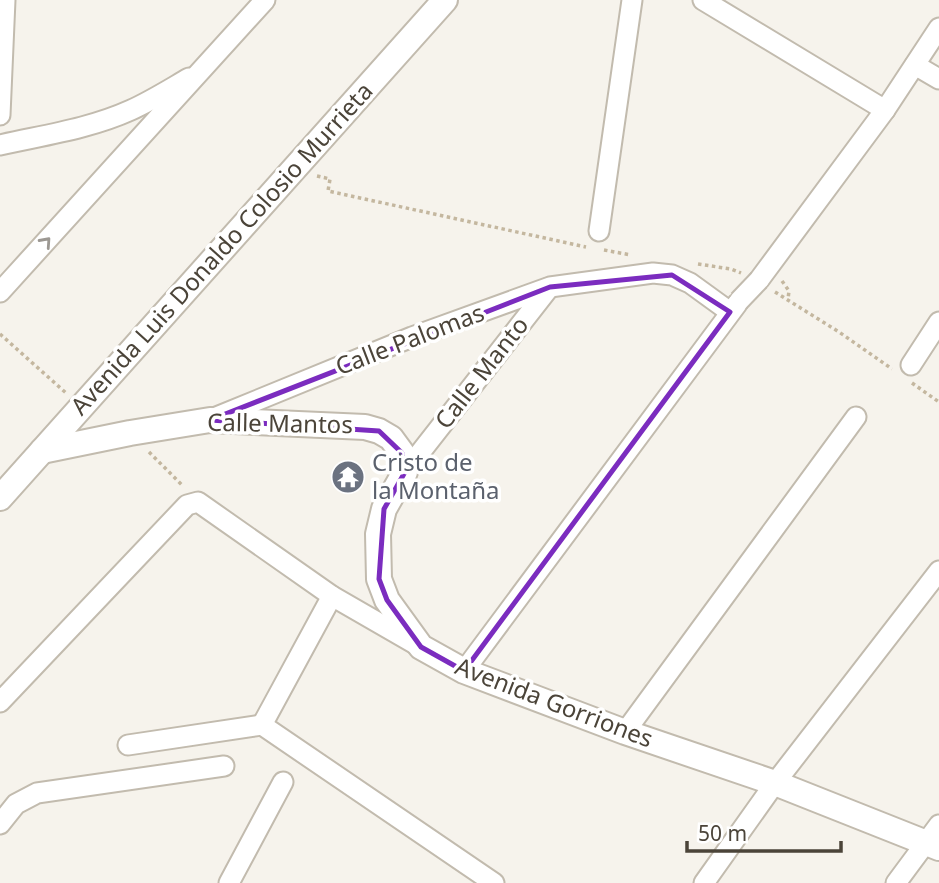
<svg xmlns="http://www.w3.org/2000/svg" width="939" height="883" font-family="'Noto Sans',sans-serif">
	<rect width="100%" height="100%" fill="#f6f3ec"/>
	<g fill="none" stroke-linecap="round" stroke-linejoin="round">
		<defs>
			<g id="minor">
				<path d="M703,0L885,110"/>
				<path d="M915,65L939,79"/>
				<path d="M0,115L5,0"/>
				<path d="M0,145C44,135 89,129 131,110C151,101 170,89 189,78"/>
				<path d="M599,231L632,0"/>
				<path d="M759,280L885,110L939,28"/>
				<path d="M0,292L265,0"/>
				<path d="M911,365L939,322"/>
				<path d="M214,418L412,337L550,287L653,273L672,275L690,283L730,312"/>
				<path d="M405,472L549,288"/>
				<path d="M464,671L737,304"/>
				<path d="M0,702L187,505L198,502L332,596L417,645"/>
				<path d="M262,725L332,596"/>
				<path d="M625,732L856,417"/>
				<path d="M128,745L262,725L494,883"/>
				<path d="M0,824L16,804L37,793L224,766"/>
				<path d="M229,883L283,782"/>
				<path d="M704,883L775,783L939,571"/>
				<path d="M896,883L939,825"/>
			</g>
			<g id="tertiary">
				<path d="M42,451L130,433L210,420L365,427L379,431L391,438L402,453L405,472L384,509L378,534L379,579L387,600L421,647L464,671L625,732L775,783L939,848"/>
				<path d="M0,498L445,0"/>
			</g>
		</defs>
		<use href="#minor" stroke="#c2bbae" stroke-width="23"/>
		<use href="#tertiary" stroke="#c2bbae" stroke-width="28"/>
		<g stroke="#c4b79f" stroke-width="3.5" stroke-dasharray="3.5 3.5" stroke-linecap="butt">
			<path d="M317,176L330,179L328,191L586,247"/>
			<path d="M604,250L631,255"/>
			<path d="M698,264L731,269L741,273"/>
			<path d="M782,281L789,291L788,299"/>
			<path d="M775,292L839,332L892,369"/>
			<path d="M0,334L66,393"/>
			<path d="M912,383L939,402"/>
			<path d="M149,452L183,486"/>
		</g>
		<use href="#minor" stroke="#fff" stroke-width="19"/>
		<use href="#tertiary" stroke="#fff" stroke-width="24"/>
		<defs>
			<path id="minor-bridge" d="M739,301L759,280"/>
		</defs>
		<use href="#minor-bridge" stroke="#c2bbae" stroke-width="23" stroke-linecap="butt"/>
		<use href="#minor-bridge" stroke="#fff" stroke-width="19"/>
	</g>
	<defs><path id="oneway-chevron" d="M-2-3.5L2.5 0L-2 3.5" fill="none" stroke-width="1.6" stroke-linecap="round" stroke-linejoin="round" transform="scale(1.75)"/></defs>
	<use stroke="#9c9892" href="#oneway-chevron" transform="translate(46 242) rotate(-48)"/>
	<path fill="none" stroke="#7b2cbf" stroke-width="5" stroke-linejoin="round" d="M672,275L730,312L464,671L421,647L387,600L379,579L384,509L405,472L402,453L379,431L210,420L550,287Z"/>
	<defs>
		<symbol id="temple-disc" viewBox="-11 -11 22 22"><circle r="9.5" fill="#6b7280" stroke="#fff"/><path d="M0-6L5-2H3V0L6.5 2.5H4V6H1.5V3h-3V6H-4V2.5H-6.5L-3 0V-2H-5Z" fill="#fff"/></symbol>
	</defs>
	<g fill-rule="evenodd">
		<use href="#temple-disc" x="329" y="458" width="38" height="38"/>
	</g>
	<g text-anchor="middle" stroke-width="7" stroke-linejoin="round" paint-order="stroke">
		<g font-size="24" fill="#4b4439" stroke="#fff">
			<text transform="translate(222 249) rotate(-48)" y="8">Avenida Luis Donaldo Colosio Murrieta</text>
			<text transform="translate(410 340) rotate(-21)" y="8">Calle Palomas</text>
			<text transform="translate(482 373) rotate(-52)" y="8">Calle Manto</text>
			<text transform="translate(280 424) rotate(1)" y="8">Calle Mantos</text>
			<text transform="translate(554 703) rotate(21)" y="8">Avenida Gorriones</text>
		</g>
		<g font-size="24" fill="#5b616d" stroke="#fff" text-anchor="start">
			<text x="372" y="471">Cristo de<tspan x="372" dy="28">la Montaña</tspan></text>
		</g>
	</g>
	<path d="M687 841v10h154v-10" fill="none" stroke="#4b4439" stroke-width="3.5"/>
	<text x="698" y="841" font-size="21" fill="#4b4439" stroke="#ffffff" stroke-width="5" paint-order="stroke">50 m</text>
</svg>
